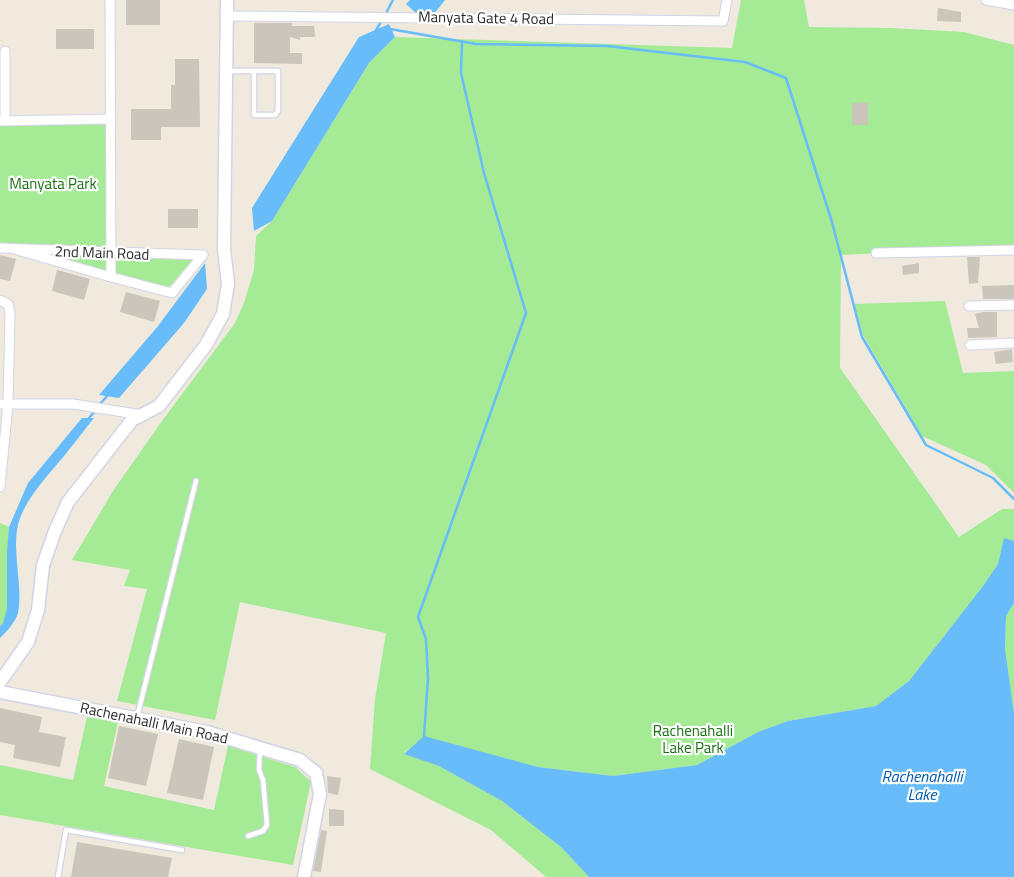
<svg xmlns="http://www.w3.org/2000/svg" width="1014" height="877" font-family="'Titillium Web',sans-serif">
	<rect width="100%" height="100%" fill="#efeadd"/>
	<g fill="#a5ea95">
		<path d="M741,0H804L809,27L891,28L964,32L1014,45V246L841,255L840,368L959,537L1002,509H1014V541L1004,539L998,564L983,586L909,681L876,706L788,721L758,732L697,765L613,776L538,767L424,737L404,753L439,766L502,801L561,847L589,877H546L491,830L370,769L375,699L386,633L240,602L215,720L117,701L147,589L124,586L130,570L72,560L113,491L162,421L235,323L244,303L254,270L256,236L272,221L369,63L395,37L732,48Z"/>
		<path d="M107,122L106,250L0,243V124Z"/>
		<path d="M31,251L107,256V273Z"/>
		<path d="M115,258L193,260L169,287L115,273Z"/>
		<path d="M945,301L963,373L1014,371V493L986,465L922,436L863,335L854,304Z"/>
		<path d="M0,523L9,527C7,553 9,581 7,607C6,614 5,622 0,626Z"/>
		<path d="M1014,603V713L1005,649L1006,616Z"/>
		<path d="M87,717L118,722L104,786L214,810L228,746L295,767L311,782L293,865L0,815V765L73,780Z"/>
	</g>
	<g fill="#67bcf9">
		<path d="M410,0H445L427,23L406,4Z"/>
		<path d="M389,24L395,37L369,63L272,221L254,231L252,208L359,37Z"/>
		<path d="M205,263L207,289L184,323L119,398L99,395L158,326Z"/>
		<path d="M82,418H94C85,429 77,440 68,451C51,473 21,501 17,530C13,558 23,586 18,613C16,621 6,633 0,638V626L3,623L7,608V552L9,527L28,483Z"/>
		<path d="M1004,538L1014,541V603L1006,616L1005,649L1014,713V877H589L561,847L502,801L439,766L404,754L424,736L538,767L613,776L697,765L758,732L788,721L876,706L909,681L983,586L998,564Z"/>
	</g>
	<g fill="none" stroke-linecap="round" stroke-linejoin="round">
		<g stroke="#67bcf9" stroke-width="2.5">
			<path d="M385,15L393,0"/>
			<path d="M390,29L476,44L607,46L745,62L786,78L832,222L862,337L926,445L993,478L1014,499"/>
			<path d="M375,32L382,20"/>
			<path d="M99,405L109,394"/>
			<path d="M88,419L96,410"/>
			<path d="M424,736L428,678L426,639L418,617L526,313L484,173L461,73L462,42"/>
		</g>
	</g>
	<g fill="#cac6bc">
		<rect x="126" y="0" width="34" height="25"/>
		<path d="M938,8L961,12V22L937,21Z"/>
		<path d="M254,23H292V26H314L315,37H300V40L290,37V53H302V64L254,63Z"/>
		<rect x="56" y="29" width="38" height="20"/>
		<path d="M175,59H199L200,127H161V140H131V109H171V85H175Z"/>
		<rect x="852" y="103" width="16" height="22"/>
		<rect x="168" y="209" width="30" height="19"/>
		<path d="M0,255L16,259L10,281L0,279Z"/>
		<path d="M967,257H980L978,283L969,284Z"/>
		<path d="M919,263V273L903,275L902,266Z"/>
		<path d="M57,270L90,279L84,300L52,291Z"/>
		<path d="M1014,285V299H983L982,286Z"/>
		<path d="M126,292L160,301L154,322L120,312Z"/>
		<path d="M983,312H997V337L968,338L967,328H979L975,314Z"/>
		<path d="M1012,349L1013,362L996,364L994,352Z"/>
		<path d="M0,708L42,717L39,732L66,737L60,767L13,758L15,745L0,742Z"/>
		<path d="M119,726L158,734L146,786L108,778Z"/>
		<path d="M179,739L214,747L203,800L167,793Z"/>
		<path d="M327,776L341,778L338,795L328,793Z"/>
		<path d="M329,809L344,810V826H329Z"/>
		<path d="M321,830L327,831L321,872L313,871Z"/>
		<path d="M77,842L172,858L168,877H71Z"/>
	</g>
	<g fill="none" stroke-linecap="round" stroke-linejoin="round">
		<defs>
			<g id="lane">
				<path d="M228,71C245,71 261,71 278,71V111L275,115H254V71"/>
				<path d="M137,717L196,481"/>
				<path d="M248,836L263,831L267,825L263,780L259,770L260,749"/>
				<path d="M58,877L66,830L182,850"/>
			</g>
			<g id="street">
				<path d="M986,0L1014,5"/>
				<path d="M228,16L723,21L727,0"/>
				<path d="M5,51V121"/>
				<path d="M0,121L111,119"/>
				<path d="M0,248L203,255"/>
				<path d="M17,250L111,277L110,0"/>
				<path d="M876,253L1014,250"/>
				<path d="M111,277L172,293L203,255"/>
				<path d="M0,300L8,304L10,312L8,404L0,487"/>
				<path d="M969,306L1014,305"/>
				<path d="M970,345L1014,343"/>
				<path d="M0,404H73L142,415"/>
			</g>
			<g id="secondary">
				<path d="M0,682L28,642L38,610L43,565L55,531L68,502L132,420L159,406L206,345L223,314L228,284L224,249L227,0"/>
				<path d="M0,692L207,732L300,760L316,773L320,794L304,877"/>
			</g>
		</defs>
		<use href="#lane" stroke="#d2d3e6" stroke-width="7"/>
		<use href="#street" stroke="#d2d3e6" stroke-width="11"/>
		<use href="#secondary" stroke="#d2d3e6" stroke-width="15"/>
		<use href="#lane" stroke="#fff" stroke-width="4.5"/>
		<use href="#street" stroke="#fff" stroke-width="9"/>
		<use href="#secondary" stroke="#fff" stroke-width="12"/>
	</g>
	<g text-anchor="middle" stroke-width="4.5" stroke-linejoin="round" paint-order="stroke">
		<g font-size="15" fill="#2c2c2c" stroke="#fff">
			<text transform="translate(486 18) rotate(1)" y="5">Manyata Gate 4 Road</text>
			<text transform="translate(102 253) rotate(2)" y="5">2nd Main Road</text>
			<text transform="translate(154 723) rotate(12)" y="5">Rachenahalli Main Road</text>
		</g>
		<g font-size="15" fill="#197114" stroke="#fff">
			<text x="53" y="189">Manyata Park</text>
			<text x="693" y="736">Rachenahalli<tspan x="693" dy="17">Lake Park</tspan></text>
		</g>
		<g font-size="16" font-style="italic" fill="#0157aa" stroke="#fff">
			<text x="922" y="782">Rachenahalli<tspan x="922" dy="18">Lake</tspan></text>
		</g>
	</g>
</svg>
